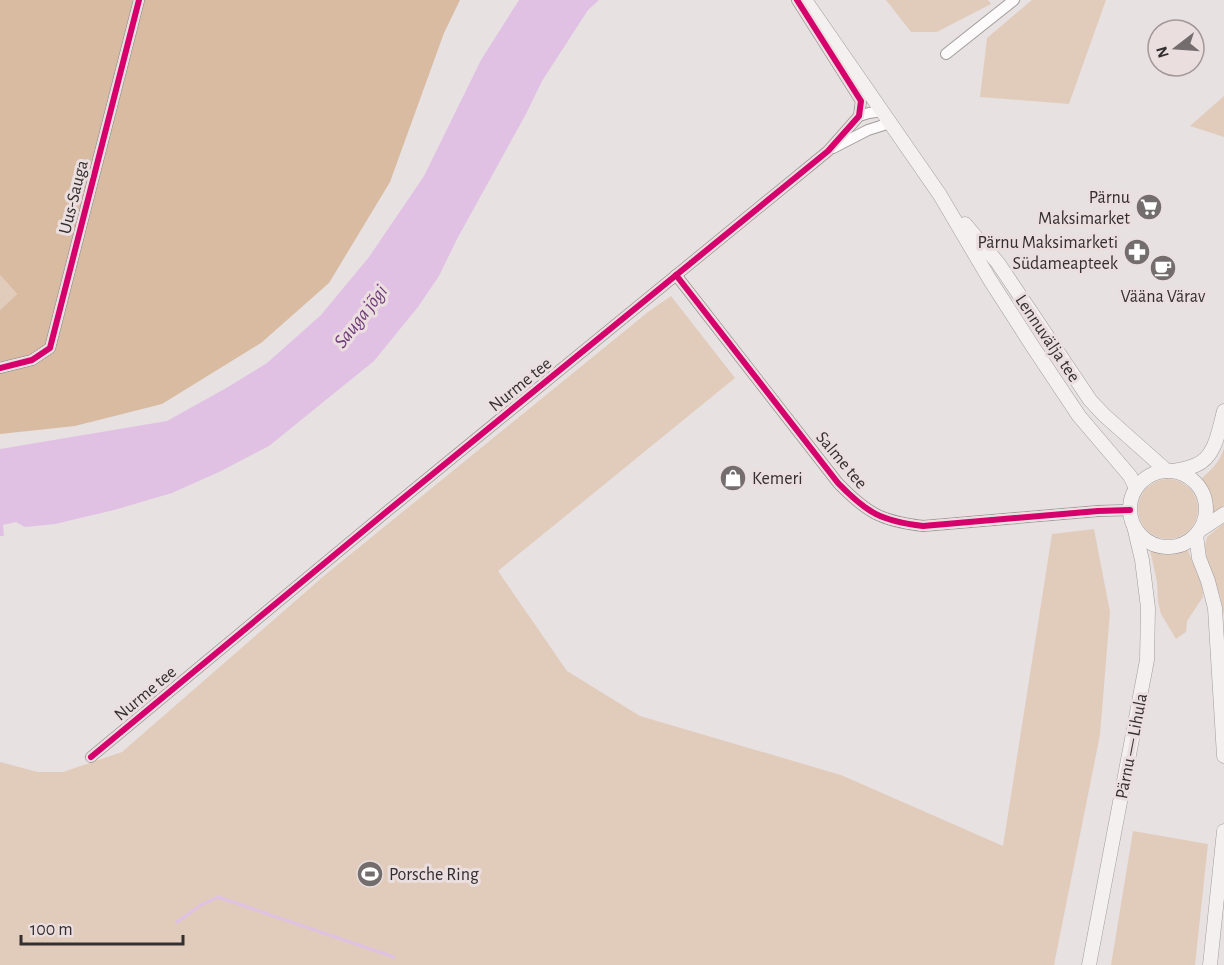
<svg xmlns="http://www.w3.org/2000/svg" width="1224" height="965" font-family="'Alegreya Sans',sans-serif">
	<rect width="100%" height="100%" fill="#e8e1e2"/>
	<g fill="#e1ccbc">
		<path d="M886,0H988L991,4L937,32H911Z"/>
		<path d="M1032,0H1106L1069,104L980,97L987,38Z"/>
		<path d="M1224,96V137L1190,126Z"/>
		<path d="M0,275L17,294L0,310Z"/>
		<path d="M671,296L735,378L498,571L567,671L640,716L841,775L1003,846L1052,534L1094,529L1110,612L1100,735L1054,965H0V762L38,772H63L122,752L325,575L648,312Z"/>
		<path d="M1224,448V505L1212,516C1212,502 1210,490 1201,479C1212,469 1220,462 1224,448Z"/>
		<circle cx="1168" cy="509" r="30"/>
		<path d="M1224,523V617L1220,596L1206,555L1205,545L1207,537Z"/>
		<path d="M1187,548L1202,584L1203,597L1187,621L1186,632L1176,639L1161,614L1158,602L1157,582L1150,550C1163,553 1173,552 1187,548Z"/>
		<path d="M1133,831L1208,844L1195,965H1111Z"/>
	</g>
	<path fill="#d9bba2" d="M0,0H460L444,33L390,182L329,283L261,343L162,404L75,426L0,434V310L17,294L0,275Z"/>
	<path fill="#e0c1e4" d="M519,0H599L588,10L542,81L526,114L457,239L439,276L418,307L374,361L269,446L219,472L172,493L114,510L55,524L25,527L16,522L3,525L4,536H0V449L167,421L228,387L267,363L321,315L369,257L424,176L481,60Z"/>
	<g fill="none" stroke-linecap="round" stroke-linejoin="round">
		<path stroke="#e0c1e4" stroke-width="3" d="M177,922L201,905L218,897L394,957"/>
		<defs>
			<g id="street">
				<path d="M946,54L1014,0"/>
				<path d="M859,116L869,113L882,111"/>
				<path d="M833,148L868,130L890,123"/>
				<path d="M676,275L838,483C867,513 881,521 923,526L1098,511L1130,510"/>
				<path d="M0,368L32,360L50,348L139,0"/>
				<path d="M91,757L385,513L828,151L859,116L861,101L797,0"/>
			</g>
			<g id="secondary">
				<path d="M805,0L940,195L990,280L1033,347L1079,416L1130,476L1136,488"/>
				<path d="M965,224L998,263L1090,400L1104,415L1167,471"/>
				<path d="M1173,471C1180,470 1189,468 1196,465C1216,457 1219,429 1224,411"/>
				<circle cx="1168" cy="509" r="38"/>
				<path d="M1200,530L1224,514"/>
				<path d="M1196,535L1199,558L1208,581L1215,608L1224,756"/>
				<path d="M1089,965L1147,660L1148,608L1142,560L1134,526"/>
				<path d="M1210,965L1224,831"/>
			</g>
		</defs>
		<use href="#street" stroke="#a29d9d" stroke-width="12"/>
		<use href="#secondary" stroke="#a29d9d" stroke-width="15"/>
		<use href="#street" stroke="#fcfafb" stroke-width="10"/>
		<use href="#secondary" stroke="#f4f0f0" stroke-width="14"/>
		<defs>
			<g id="cycleway">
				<path d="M676,275L838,483C867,513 881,521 923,526L1098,511L1130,510"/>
				<path d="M0,368L32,360L50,348L139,0"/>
				<path d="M91,757L385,513L828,151L859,116L861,101L797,0"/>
			</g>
		</defs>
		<use href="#cycleway" stroke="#ebdedf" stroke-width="10"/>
		<use href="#cycleway" stroke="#d6006c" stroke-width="6"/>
	</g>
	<defs>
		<symbol id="supermarket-disc" viewBox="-11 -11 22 22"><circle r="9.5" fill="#736d6e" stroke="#ebdedf"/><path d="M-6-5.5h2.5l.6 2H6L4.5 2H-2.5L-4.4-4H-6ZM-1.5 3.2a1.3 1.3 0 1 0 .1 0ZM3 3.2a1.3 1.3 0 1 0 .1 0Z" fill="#fff"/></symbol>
		<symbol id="pharmacy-disc" viewBox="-11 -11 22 22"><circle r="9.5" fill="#736d6e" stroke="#ebdedf"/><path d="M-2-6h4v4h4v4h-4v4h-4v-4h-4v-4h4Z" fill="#fff"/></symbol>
		<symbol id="cafe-disc" viewBox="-11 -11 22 22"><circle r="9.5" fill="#736d6e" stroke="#ebdedf"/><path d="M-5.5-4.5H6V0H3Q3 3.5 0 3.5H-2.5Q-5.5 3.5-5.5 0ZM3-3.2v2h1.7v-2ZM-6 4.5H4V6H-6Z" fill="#fff"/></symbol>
		<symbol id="shop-disc" viewBox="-11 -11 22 22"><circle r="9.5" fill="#736d6e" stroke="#ebdedf"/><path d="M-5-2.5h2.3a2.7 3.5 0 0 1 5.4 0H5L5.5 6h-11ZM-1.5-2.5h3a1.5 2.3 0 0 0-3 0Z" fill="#fff"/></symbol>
		<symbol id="stadium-disc" viewBox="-11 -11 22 22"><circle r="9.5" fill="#736d6e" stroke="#ebdedf"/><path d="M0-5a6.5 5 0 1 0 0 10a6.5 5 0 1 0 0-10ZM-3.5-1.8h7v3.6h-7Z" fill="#fff"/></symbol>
	</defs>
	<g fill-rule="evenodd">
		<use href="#supermarket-disc" x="1134" y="192" width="30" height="30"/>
		<use href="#pharmacy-disc" x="1122" y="237" width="30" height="30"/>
		<use href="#cafe-disc" x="1148" y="253" width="30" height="30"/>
		<use href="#shop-disc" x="718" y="463" width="30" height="30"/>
		<use href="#stadium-disc" x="355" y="859" width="30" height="30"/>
	</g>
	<g text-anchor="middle" stroke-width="6" stroke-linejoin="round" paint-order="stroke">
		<g font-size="18" fill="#342f2f" stroke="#ebdedf">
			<text transform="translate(73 197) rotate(-76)" y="6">Uus-Sauga</text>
			<text transform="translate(1048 338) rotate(56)" y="6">Lennuvälja tee</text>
			<text transform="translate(520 384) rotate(-39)" y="6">Nurme tee</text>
			<text transform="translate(842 460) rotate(50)" y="6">Salme tee</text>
			<text transform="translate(145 693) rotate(-40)" y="6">Nurme tee</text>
			<text transform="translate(1131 746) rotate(-79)" y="6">Pärnu — Lihula</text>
		</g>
		<g font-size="18" fill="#342f2f" stroke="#ebdedf" text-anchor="end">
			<text x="1130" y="203">Pärnu<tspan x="1130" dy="21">Maksimarket</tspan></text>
			<text x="1118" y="248">Pärnu Maksimarketi<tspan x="1118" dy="21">Südameapteek</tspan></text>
			<text x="1163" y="302" text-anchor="middle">Vääna Värav</text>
			<text x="752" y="484" text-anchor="start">Kemeri</text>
			<text x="389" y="880" text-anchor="start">Porsche Ring</text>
		</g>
		<g font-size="20" font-style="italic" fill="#6f3b79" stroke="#ebdedf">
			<text transform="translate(360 316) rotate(-52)" y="7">Sauga jõgi</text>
		</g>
	</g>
	<g transform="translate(1176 48) rotate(253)"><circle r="28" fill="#ebdedf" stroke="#a29899" stroke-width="1.5"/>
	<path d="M0-4.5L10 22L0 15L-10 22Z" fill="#736d6e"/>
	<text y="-9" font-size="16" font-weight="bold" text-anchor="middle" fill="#342f2f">N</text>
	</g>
	<path d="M21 935v9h162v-9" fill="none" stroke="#342f2f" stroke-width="3"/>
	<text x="30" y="935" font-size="18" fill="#342f2f" stroke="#ebdedf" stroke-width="4.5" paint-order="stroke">100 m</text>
</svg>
